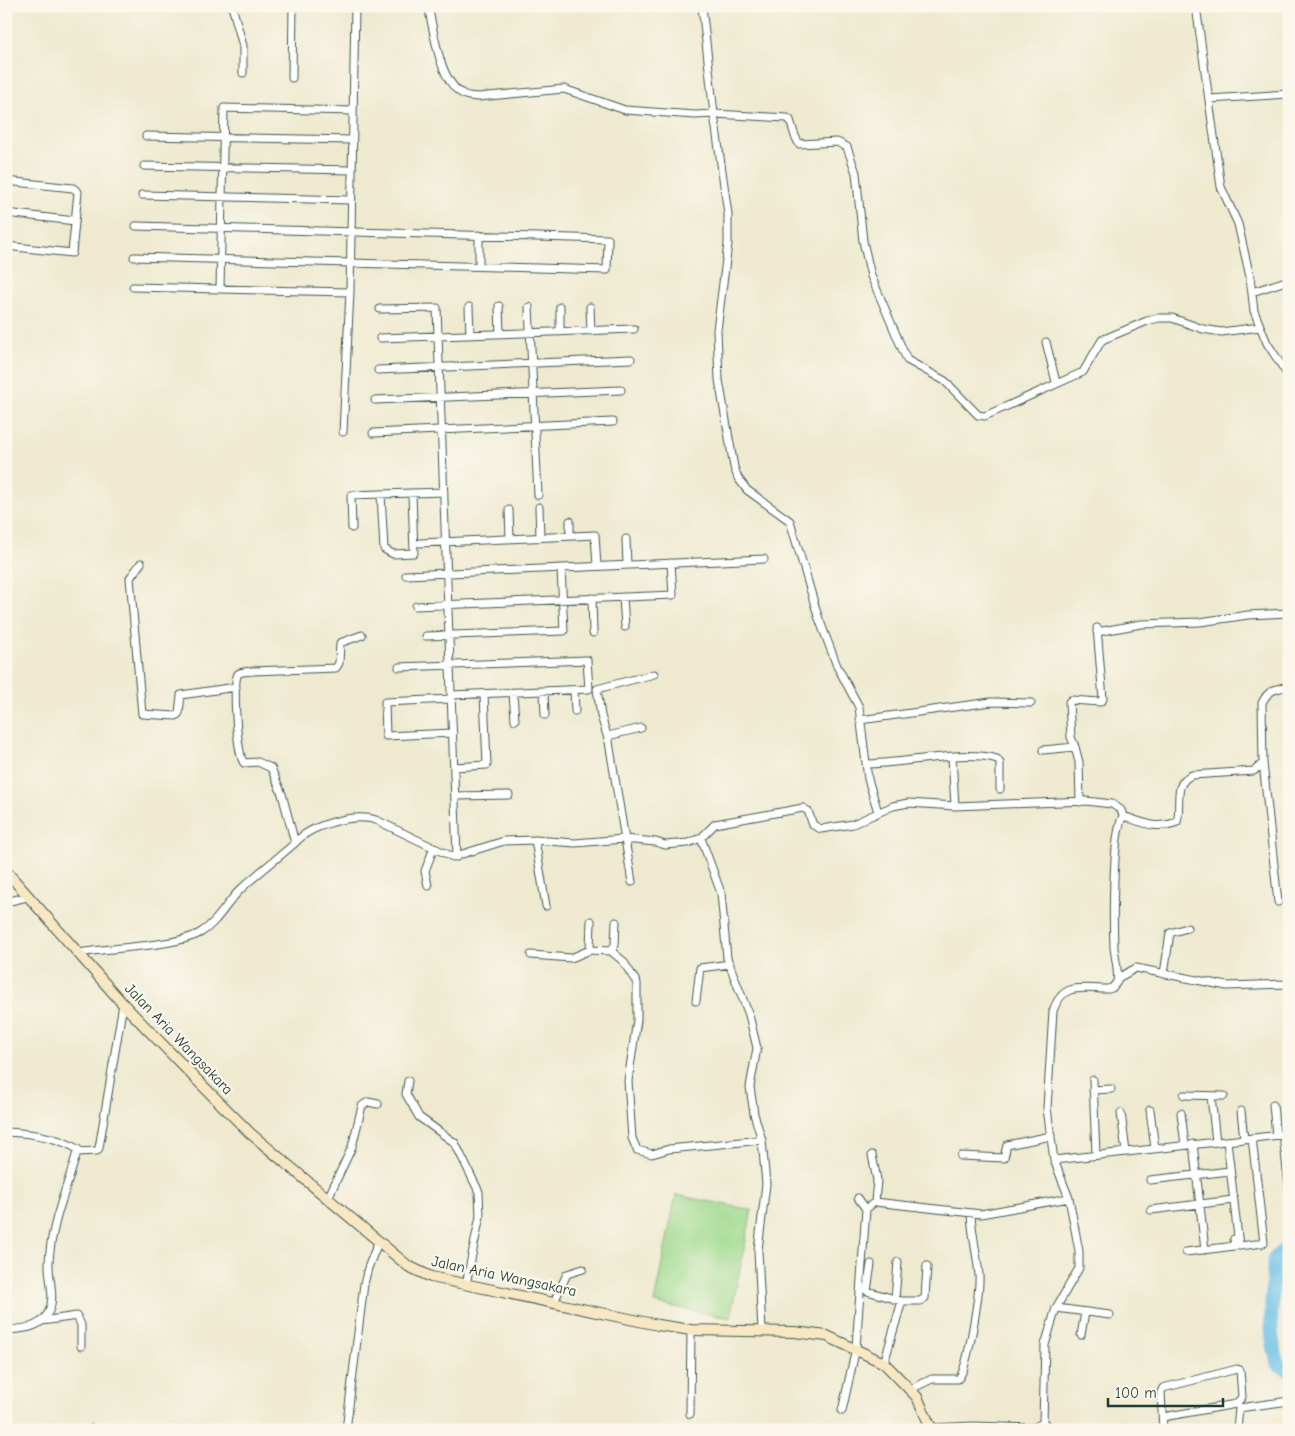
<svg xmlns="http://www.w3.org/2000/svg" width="1295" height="1436" viewBox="0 0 1295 1436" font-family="'Comic Neue',sans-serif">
<rect width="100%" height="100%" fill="#fbf7ec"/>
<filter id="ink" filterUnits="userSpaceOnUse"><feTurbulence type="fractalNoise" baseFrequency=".02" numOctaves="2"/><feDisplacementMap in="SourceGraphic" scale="10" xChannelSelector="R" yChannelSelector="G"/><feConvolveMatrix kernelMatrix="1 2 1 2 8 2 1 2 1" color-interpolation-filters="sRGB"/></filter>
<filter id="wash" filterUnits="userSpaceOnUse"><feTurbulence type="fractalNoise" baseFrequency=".0096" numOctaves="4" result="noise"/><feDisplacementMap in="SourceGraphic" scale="20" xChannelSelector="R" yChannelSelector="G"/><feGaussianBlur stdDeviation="1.12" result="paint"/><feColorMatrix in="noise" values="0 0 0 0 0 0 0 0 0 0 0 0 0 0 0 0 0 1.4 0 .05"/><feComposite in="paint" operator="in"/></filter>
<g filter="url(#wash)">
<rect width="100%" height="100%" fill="#eee9cf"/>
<!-- green -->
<path fill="#9ed98d" stroke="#5e8b60" d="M 676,1195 L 752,1210 L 730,1318 L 654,1303 Z"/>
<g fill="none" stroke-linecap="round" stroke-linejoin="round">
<!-- river -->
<path stroke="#6ac0e7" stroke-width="14" d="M 1289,1245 L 1274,1259 C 1273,1293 1266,1334 1279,1365 L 1289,1370"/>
</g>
</g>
<g filter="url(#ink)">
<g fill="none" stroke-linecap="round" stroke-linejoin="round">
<defs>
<path id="street" d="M 232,6 L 243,46 L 243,73
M 428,6 C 434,31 439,82 463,94 C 467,97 473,96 478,97 L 564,89 L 625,110 L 695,115 L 714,114 L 728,214 L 728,244 L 717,330 L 719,380 L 734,467 L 738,478 L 747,490 L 790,521 L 818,616 L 837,666 L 859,707 L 868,779 L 878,812
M 702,6 L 714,114 L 787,118 L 790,120 L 795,136 L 799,144 L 837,142 L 847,147 L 856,173 L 863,241 L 871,276 L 907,360 L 945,381 L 978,415 L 985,416 L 1083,372 L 1102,340 L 1147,321 L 1159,318 L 1172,318 L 1203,329 L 1221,332 L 1260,327
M 1196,6 L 1221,187 L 1238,224 L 1250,277 L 1254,311 L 1267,343 L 1289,377
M 292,78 L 293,6
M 1209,99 L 1289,94
M 146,136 L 352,140
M 144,166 L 352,170
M 6,181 L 73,188 L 78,192 L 72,253 L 6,246
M 142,195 L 351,200
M 6,213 L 75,221
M 134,257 L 607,270 L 608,239 L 136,226
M 479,266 L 479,235
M 133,287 L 350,292
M 220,289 L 224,108 L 353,111
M 1252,292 L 1289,280
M 499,306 L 500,334
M 469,307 L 470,335
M 529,307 L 538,495
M 560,307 L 560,332
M 590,307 L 591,331
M 380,309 L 437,308 L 457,857
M 380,338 L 634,329
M 1046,342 L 1056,382
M 378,370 L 631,359
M 375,400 L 621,390
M 343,432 L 350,292 L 355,6
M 373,433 L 613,422
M 381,494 L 384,549 L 393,554 L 414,553 L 412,493
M 539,507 L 540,538
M 509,510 L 510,539
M 570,521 L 570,536
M 352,528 L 351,495 L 444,492
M 626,539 L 627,565
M 420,543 L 595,535 L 597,566
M 141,563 L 130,578 L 142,714 L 176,716 L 179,713 L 181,695 L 236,687
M 406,575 L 764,559
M 623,597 L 625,627
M 592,598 L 593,633
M 416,606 L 673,595 L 671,563
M 1097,632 L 1141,624 L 1200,622 L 1248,615 L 1289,613
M 426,636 L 564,631 L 561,568
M 399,667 L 587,660 L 589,689 L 451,695
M 574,690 L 575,711
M 544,691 L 545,715
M 513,693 L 515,720
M 452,699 L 385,702 L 386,736 L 453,733
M 860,720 L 991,702 L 1031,703
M 608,736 L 641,728
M 1075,747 L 1079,762 L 1080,802
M 1043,750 L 1075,747 L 1071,737 L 1069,702 L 1071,700 L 1100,702 L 1103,699 L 1097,628
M 952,757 L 955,806
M 1263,763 L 1278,902
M 866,764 C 902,764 966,749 997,759 L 1000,763 L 1000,789
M 454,767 L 487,765 L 484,694
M 455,796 L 509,795
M 701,838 L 721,893 L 727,958 L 749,1015 L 757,1048 L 750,1087 L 754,1114 L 762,1140 L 766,1184 L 758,1250 L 762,1331
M 535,840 L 546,906
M 295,843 C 310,825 354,813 376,820 L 453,857 L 504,841 L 535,840 L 575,843 L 624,839 L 656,842 L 665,845 L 688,843 L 701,838 L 715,824 L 803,808 L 808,811 L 813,825 L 821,829 L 853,824 L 893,806 L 908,803 L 955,806 L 1086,801 L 1112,804 L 1121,810 L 1123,816
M 632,882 L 609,742 L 601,716 L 597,689 L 654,674
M 428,886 L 425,871 L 434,847
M 6,902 L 27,897
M 590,950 L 591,921
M 611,951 L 615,945 L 616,922
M 79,953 C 111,947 174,947 200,933 C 217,923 226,904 239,891 C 256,874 277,859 295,843 L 282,794 L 271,768 L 258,762 L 244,763 C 237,756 232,682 238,674 C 241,671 249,672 253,671 L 336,668 L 339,663 L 340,643 L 362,635
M 531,955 L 571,958 L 590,950 L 611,951 L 623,961 L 637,983 L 637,1020 L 628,1081 L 632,1138 L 637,1150 L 652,1154 L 669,1149 L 762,1140
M 1164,974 L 1170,933 L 1187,928
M 1118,978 L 1136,968 L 1227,986 L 1289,984
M 696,1001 L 700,968 L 730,964
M 1093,1080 L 1096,1155
M 408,1081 L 406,1094 L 419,1117 L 455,1143 L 479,1192 L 480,1216 L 466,1284
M 1093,1090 L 1111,1089
M 1184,1095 L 1224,1096
M 1211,1096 L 1216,1142
M 1273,1105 L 1276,1135
M 1150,1110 L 1155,1149
M 1241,1111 L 1244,1139
M 1121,1113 L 1126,1152
M 1181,1113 L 1185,1145
M 6,1132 C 30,1133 59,1137 79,1150
M 1283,1134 L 1289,1188
M 1227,1141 L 1239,1246 L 1264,1243 L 1252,1138
M 1193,1144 L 1205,1250
M 872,1155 L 877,1180 L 875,1202
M 961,1156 L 1004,1158 L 1007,1145 L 1051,1136
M 1054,1160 L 1289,1134
M 1150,1180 L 1230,1171
M 328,1198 L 352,1147 L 362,1106 L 368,1102 L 378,1104
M 858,1198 L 866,1209 L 875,1202 L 981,1214 L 1069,1198
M 1151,1210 L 1233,1200
M 1186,1252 L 1235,1246 L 1234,1239
M 871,1264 L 867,1291 L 902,1301
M 895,1300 L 898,1262
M 554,1302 L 567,1274 L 583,1269
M 1056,1308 L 1110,1315
M 42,1321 L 77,1316 L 81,1325 L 81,1346
M 6,1330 C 21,1329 38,1329 47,1315 C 57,1298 48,1280 49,1262 C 51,1223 67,1189 77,1152 L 97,1151 L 99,1148 L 123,1004
M 1081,1335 L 1085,1312
M 6,1361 L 6,1330
M 884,1363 L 902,1301 L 920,1301 L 925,1298 L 927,1266
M 911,1389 L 932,1379 L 958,1379 C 968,1371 980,1291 979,1275 C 977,1254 972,1235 971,1214
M 842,1411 L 856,1348 L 866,1209
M 690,1414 L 691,1330
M 1163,1417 L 1236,1404 L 1242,1397 L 1240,1370 L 1237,1369 L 1163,1388 L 1161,1392 L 1163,1430
M 1043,1423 L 1055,1430
M 932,1428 L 974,1426 L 1033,1428 L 1043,1423 L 1045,1345 L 1056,1308 L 1079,1268 L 1079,1251 L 1069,1198 L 1054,1160 L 1047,1108 L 1053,1011 C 1063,981 1082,989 1108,989 L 1112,988 L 1117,982 C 1119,971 1115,959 1114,947 C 1113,922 1112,835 1123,816 C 1144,823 1156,830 1177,822 C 1182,805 1172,783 1192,775 L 1254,771 L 1263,763 L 1262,703 C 1268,690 1275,689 1289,686
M 92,1429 L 92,1430
M 346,1430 L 364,1284 L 368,1268 L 379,1240
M 1237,1430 L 1239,1408 L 1289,1401"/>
<path id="secondary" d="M 6,871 L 123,1004 L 194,1077 L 250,1133 L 408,1266 L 431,1277 L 658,1325 L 691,1330 L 794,1332 L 827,1336 L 884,1363 L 917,1397 L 932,1430"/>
</defs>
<!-- street casing -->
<use href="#street" stroke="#3e574b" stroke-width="9"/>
<!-- secondary casing -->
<use href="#secondary" stroke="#3e574b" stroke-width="12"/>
<!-- street -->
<use href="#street" stroke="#fff" stroke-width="7"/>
<!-- secondary -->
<use href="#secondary" stroke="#f8e7c3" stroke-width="10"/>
</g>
</g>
<g text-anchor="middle" stroke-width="4.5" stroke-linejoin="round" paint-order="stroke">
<!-- street labels -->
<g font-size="15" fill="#1f3d34" stroke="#fbf7ec">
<text transform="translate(179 1039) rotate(46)" y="5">Jalan Aria Wangsakara</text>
<text transform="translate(504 1276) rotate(12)" y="5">Jalan Aria Wangsakara</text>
</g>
</g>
<!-- margin -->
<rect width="1295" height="1436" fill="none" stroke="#fbf7ec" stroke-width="25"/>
<!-- scale -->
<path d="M1108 1398v8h115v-8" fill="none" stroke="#1f3d34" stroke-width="2.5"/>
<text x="1115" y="1398" font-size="15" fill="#1f3d34" stroke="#fbf7ec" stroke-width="4" paint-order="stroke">100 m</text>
</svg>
